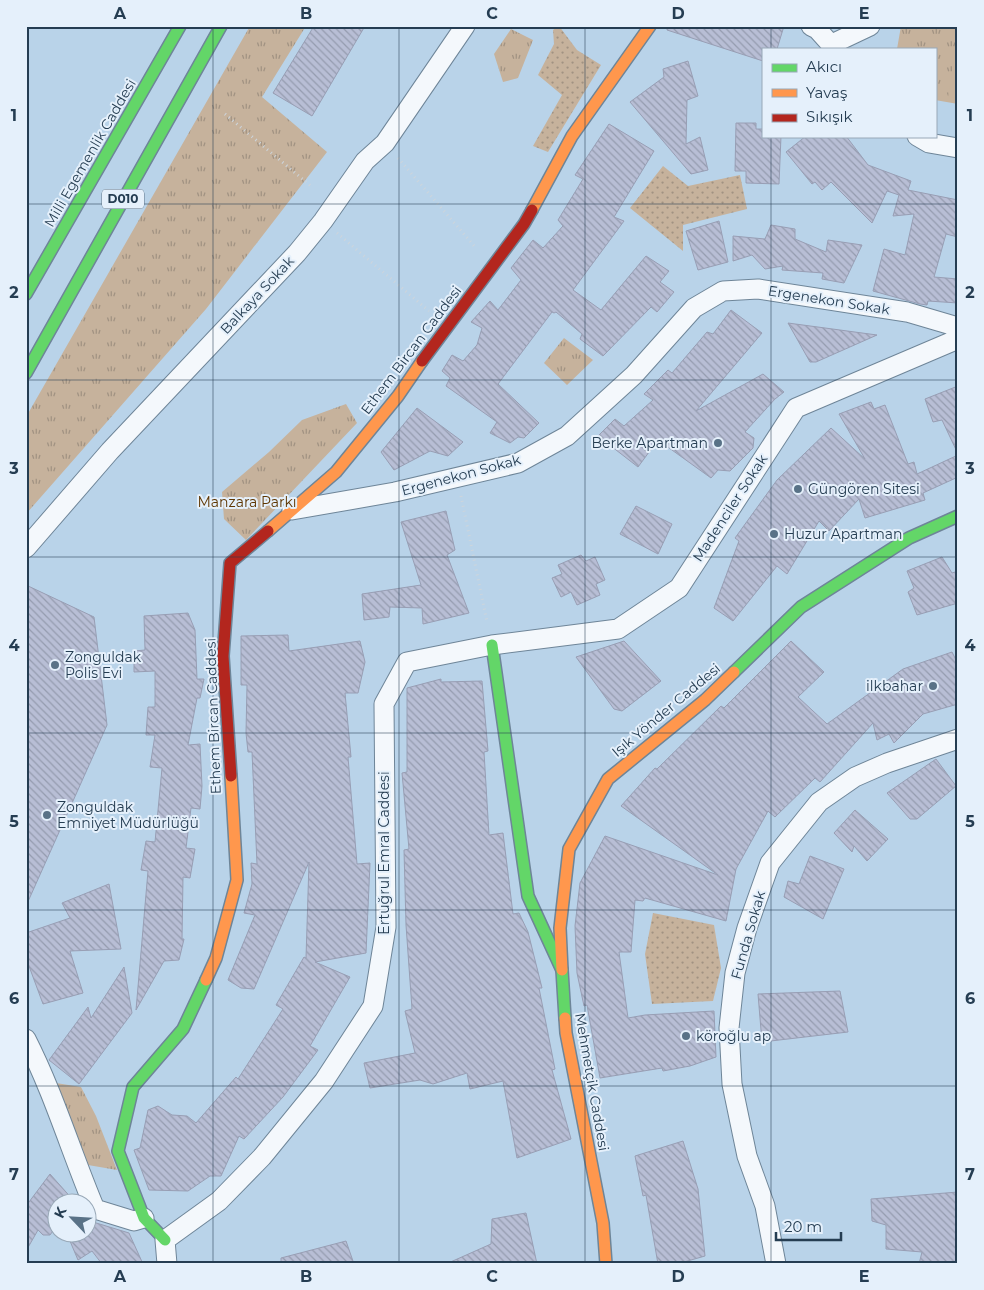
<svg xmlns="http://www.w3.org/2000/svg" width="984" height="1290" viewBox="0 0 984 1290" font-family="Montserrat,sans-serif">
<defs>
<pattern id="grass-dots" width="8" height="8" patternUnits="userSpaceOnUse" patternTransform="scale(1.25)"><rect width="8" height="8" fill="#c6b29c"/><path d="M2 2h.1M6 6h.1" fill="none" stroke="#a19282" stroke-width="1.8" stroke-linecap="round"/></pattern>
<pattern id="park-tufts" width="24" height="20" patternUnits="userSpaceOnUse" patternTransform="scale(1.25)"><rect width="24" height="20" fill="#c6b29c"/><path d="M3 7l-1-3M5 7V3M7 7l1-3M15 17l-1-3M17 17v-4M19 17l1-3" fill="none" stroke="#a19282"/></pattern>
<pattern id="building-back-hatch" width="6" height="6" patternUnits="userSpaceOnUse" patternTransform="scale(1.25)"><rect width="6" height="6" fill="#b8bed5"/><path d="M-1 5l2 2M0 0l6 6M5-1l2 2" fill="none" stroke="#959caf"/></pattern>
</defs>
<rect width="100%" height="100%" fill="#b9d3e9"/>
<!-- grass -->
<path fill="url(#grass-dots)" d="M 559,26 L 577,50 L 601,65 L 548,152 L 533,146 L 562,95 L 538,75 L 554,44 L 553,30 Z
M 663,166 L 688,186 L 740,175 L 747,209 L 683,225 L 683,251 L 630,208 Z
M 653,913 L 714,925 L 721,968 L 713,1001 L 652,1004 L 645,954 Z"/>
<!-- park -->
<path fill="url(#park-tufts)" d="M 250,26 L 306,26 L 262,97 L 327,152 L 206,309 L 26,514 L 26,417 Z
M 901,26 L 958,26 L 958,104 L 935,100 L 935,49 L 897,49 Z
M 511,29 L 533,40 L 518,78 L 503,82 L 494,54 Z
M 564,338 L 593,360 L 567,385 L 544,363 Z
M 346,404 L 357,423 L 246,540 L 224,519 L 222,492 L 269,452 L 302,420 Z
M 56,1083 L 81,1087 L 96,1116 L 117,1170 L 88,1165 L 70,1129 Z"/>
<!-- pitch -->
<path fill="#c6b29c" d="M 958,38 L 958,98 L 948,97 Z"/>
<!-- building -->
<path fill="url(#building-back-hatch)" stroke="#989eb4" d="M 314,26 L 365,26 L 312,116 L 273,93 Z
M 667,26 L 784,26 L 777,49 L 763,49 L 763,61 L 667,30 Z
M 688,61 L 698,96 L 687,100 L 686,144 L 700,137 L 708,170 L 691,174 L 630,102 L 664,77 L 663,69 Z
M 736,123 L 756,123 L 756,129 L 763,129 L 763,136 L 781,136 L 779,184 L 746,183 L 746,171 L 735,171 Z
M 609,124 L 654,151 L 614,217 L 624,221 L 573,290 L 601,310 L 646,256 L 669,271 L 660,282 L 674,292 L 657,312 L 651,307 L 603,356 L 580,339 L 582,334 L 556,312 L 554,313 L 552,312 L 498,384 L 539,423 L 524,438 L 518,437 L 510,443 L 490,433 L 497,422 L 446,386 L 450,378 L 442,371 L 452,355 L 463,361 L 477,345 L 482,328 L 471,322 L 490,301 L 498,310 L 521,280 L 511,268 L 533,240 L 543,248 L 563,226 L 558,220 L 583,179 L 575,175 Z
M 806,136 L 846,136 L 868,165 L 911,181 L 908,190 L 958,200 L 958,237 L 946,234 L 934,277 L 958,279 L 958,303 L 928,301 L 927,305 L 920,304 L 873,291 L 884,249 L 905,255 L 914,214 L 893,216 L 899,195 L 887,191 L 872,223 L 831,182 L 822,190 L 815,182 L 812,184 L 786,152 Z
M 719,221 L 728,262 L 698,270 L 686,231 Z
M 771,225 L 795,229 L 795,239 L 826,252 L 828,240 L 862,245 L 844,283 L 822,279 L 823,273 L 782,270 L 783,266 L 765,269 L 752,255 L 733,261 L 733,236 L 765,239 Z
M 731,310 L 762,333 L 696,411 L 763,374 L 784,392 L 775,399 L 745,432 L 754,438 L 753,448 L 730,471 L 718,470 L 711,478 L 658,440 L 638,467 L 598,436 L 615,419 L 624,426 L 653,400 L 644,394 L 668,370 L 672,373 L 707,332 L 713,334 Z
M 788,323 L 877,335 L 816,362 L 810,362 Z
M 958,386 L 958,454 L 942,420 L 933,422 L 925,399 Z
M 871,402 L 874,409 L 885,405 L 908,464 L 914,462 L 917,474 L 958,455 L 958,477 L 923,493 L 925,500 L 865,518 L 859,499 L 829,531 L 819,521 L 787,574 L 777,566 L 733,621 L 714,608 L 739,541 L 735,538 L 777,480 L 831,428 L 865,459 L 839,414 Z
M 417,408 L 463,442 L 448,456 L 430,451 L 394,470 L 381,452 Z
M 636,506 L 672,524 L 658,554 L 620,534 Z
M 446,511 L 455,550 L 447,555 L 469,613 L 423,624 L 422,608 L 390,607 L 389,617 L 364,620 L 362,594 L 421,585 L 401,522 Z
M 581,555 L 586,561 L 595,557 L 605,580 L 596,584 L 600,595 L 577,605 L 571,592 L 561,597 L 552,578 L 562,574 L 558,565 Z
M 942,557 L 952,573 L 958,571 L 958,603 L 917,615 L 908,592 L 914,588 L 907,571 Z
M 26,585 L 94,617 L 107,725 L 26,906 Z
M 188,613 L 195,630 L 197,679 L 204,679 L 200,698 L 197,698 L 188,745 L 200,744 L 202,786 L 200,809 L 191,808 L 186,848 L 195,849 L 190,878 L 183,877 L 182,939 L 184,939 L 179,960 L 164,961 L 136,1010 L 148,871 L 141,870 L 146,841 L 155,842 L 162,768 L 150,767 L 155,735 L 146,735 L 148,707 L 155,707 L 155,671 L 134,672 L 134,651 L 145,650 L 144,616 Z
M 288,635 L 289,651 L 360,641 L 365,662 L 358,693 L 345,693 L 351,757 L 348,757 L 357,864 L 370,863 L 366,953 L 315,962 L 350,977 L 310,1046 L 318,1050 L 283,1097 L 244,1139 L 239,1136 L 221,1176 L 210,1176 L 188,1191 L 149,1190 L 134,1150 L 140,1148 L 148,1110 L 158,1106 L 172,1115 L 187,1116 L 196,1123 L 236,1077 L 238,1079 L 283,1009 L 276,1005 L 304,957 L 306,958 L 309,862 L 254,989 L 241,988 L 228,980 L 255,915 L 244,913 L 252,884 L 251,863 L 257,864 L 252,752 L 248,752 L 246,733 L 247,685 L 241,685 L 241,636 Z
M 624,641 L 661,681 L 622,711 L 614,709 L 576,657 Z
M 791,641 L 824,672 L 798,697 L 827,724 L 903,669 L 952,652 L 958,664 L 958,704 L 923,714 L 894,743 L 889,734 L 877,740 L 873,723 L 820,782 L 815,778 L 775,817 L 768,811 L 736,869 L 726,921 L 645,898 L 643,901 L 635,900 L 631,952 L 619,952 L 628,1018 L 645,1015 L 714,1011 L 716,1057 L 690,1066 L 663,1071 L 662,1068 L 600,1078 L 587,1005 L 584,1006 L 577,973 L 575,926 L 580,883 L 605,836 L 718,875 L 621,806 L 655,768 L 657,769 L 721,706 L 724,708 Z
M 441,679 L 441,682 L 482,681 L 488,751 L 484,752 L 489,835 L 503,833 L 513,914 L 519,913 L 528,932 L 542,988 L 539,988 L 555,1069 L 552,1070 L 571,1139 L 517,1158 L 503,1081 L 470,1089 L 467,1073 L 433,1084 L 420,1080 L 370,1088 L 364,1063 L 415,1053 L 405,1011 L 412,1009 L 406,925 L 404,850 L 409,849 L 402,773 L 407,772 L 407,688 Z
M 936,759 L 956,786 L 917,819 L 910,819 L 887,793 Z
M 855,810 L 888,839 L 867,861 L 854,846 L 852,852 L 834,833 Z
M 810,856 L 844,869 L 823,919 L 784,897 L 788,881 L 799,884 Z
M 109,884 L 121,949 L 70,951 L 83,993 L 43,1004 L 26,958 L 26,933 L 70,918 L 62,903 Z
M 124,967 L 132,1013 L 79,1084 L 49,1060 L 88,1007 L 91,1018 Z
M 840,991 L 848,1032 L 762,1042 L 758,994 Z
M 683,1141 L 698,1189 L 705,1256 L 677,1264 L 658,1264 L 646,1195 L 643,1196 L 635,1156 Z
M 50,1174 L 74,1201 L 73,1202 L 58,1202 L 58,1224 L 50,1235 L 43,1235 L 38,1230 L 26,1251 L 26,1206 Z
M 958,1192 L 958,1264 L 919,1264 L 922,1252 L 886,1249 L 886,1225 L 872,1221 L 871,1199 Z
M 526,1213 L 537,1264 L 446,1264 L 491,1244 L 492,1219 Z
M 93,1222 L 129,1233 L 143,1264 L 102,1264 L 92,1251 L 78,1260 L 67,1234 L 88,1232 L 88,1225 Z
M 346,1241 L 354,1264 L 281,1264 L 281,1258 Z"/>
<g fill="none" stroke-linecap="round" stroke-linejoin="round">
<defs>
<path id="street" d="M 811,26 L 817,29 L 835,49
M 832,44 L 870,26
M 917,136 L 929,143 L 958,148
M 292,510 L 395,492 L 518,463 L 567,436 L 634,375 L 694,308 L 723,291 L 758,289 L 907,312 L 958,327
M 26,548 L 110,451 L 297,253 L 323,221 L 365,161 L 385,143 L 465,26
M 26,1039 C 54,1094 71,1152 95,1209 L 134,1221 L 144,1218
M 167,1264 L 165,1240 L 219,1201 L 262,1157 L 324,1081 L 373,1006 L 386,927 L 384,704 L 407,662 L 492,645 L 618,629 L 679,588 L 796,408 L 958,339
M 776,1264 L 765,1206 L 747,1156 L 732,1084 L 729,1028 L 735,973 L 747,928 L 770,863 L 819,802 L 855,777 L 887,763 L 958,739"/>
<path id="fast" d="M 26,294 L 180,26
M 26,373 L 221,26
M 492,645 L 528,896 L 562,970 L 565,1018
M 734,672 L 801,607 L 909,538 L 958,516
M 165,1240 L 144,1218 L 118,1151 L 133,1087 L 183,1029 L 206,980"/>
<path id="slow" d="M 532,210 L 572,136 L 650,26
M 268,531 L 336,472 L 398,396 L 422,361
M 562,970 L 560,928 L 569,849 L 608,779 L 705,700 L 734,672
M 206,980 L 216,958 L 237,880 L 231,776
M 565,1018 L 566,1033 L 603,1223 L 606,1264"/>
<path id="jam" d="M 422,361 L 524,224 L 532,210
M 231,776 L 223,656 L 230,563 L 268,531"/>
</defs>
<!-- street casing -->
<use href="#street" stroke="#6e8598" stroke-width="21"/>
<!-- fast casing -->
<use href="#fast" stroke="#6e8598" stroke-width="14"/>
<!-- slow casing -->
<use href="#slow" stroke="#6e8598" stroke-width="14"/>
<!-- jam casing -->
<use href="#jam" stroke="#6e8598" stroke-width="14"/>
<!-- path -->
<path stroke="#cdd5dc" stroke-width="3" stroke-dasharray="1 4" stroke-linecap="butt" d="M 225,114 L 312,187
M 398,158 L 476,248
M 337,233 L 429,311
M 461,496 L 487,622"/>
<!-- street -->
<use href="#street" stroke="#f4f8fc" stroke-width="19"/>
<!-- fast -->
<use href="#fast" stroke="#63d668" stroke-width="11"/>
<!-- slow -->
<use href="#slow" stroke="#ff974d" stroke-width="11"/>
<!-- jam -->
<use href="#jam" stroke="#b3261e" stroke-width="11"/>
</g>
<!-- grid -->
<path fill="none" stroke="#253d52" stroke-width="1" stroke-opacity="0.55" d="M 213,26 L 213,1264M 399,26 L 399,1264M 585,26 L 585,1264M 771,26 L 771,49M 771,136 L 771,1264M 26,204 L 958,204M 26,380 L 958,380M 26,557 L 958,557M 26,733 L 958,733M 26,910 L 958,910M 26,1086 L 958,1086"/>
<!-- markers -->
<g fill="#597287" stroke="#e5f0fb" stroke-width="2">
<circle cx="718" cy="443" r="5"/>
<circle cx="798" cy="489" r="5"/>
<circle cx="774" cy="534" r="5"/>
<circle cx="55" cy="665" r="5"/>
<circle cx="933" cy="686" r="5"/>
<circle cx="47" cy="815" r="5"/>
<circle cx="686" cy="1036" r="5"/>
</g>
<g text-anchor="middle" stroke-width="4" stroke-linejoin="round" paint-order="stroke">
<!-- shield labels -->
<rect fill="#e5f0fb" stroke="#5f7385" stroke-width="1" x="102" y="189.5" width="42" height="19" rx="4"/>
<g font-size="12" font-weight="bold" fill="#253d52">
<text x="123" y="203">D010</text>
</g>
<!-- street labels -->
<g font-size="14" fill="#253d52" stroke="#e5f0fb">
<text transform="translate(90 153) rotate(-60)" y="5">Milli Egemenlik Caddesi</text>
<text transform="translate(257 295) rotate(-47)" y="5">Balkaya Sokak</text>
<text transform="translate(829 300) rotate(9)" y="5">Ergenekon Sokak</text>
<text transform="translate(411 350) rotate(-53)" y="5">Ethem Bircan Caddesi</text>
<text transform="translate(461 475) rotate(-15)" y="5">Ergenekon Sokak</text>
<text transform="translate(730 508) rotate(-57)" y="5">Madenciler Sokak</text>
<text transform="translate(666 710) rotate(-40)" y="5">Işık Yönder Caddesi</text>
<text transform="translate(213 716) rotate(-92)" y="5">Ethem Bircan Caddesi</text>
<text transform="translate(384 853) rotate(-90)" y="5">Ertuğrul Emral Caddesi</text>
<text transform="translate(748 935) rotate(-74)" y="5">Funda Sokak</text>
<text transform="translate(592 1082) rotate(80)" y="5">Mehmetçik Caddesi</text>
</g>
<!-- poi labels -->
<g font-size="14" fill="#253d52" stroke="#e5f0fb" text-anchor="start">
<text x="708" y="448" text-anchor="end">Berke Apartman</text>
<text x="808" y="494">Güngören Sitesi</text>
<text x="784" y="539">Huzur Apartman</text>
<text x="65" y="662">Zonguldak<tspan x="65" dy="16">Polis Evi</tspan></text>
<text x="923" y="691" text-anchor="end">ilkbahar</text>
<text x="57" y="812">Zonguldak<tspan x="57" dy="16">Emniyet Müdürlüğü</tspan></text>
<text x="696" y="1041">köroğlu ap</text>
</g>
<!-- park labels -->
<g font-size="14" fill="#5e3500" stroke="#e5f0fb">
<text x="247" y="507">Manzara Parkı</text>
</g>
</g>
<!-- border -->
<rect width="984" height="1290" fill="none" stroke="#e5f0fb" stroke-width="55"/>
<!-- legend -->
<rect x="762" y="48" width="175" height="90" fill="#e5f0fb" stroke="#98a8b7"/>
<rect x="772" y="64" width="25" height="8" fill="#63d668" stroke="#98a8b7"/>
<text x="806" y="72" font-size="15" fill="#253d52">Akıcı</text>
<rect x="772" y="89" width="25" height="8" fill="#ff974d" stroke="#98a8b7"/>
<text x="806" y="98" font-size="15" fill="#253d52">Yavaş</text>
<rect x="772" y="114" width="25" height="8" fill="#b3261e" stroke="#98a8b7"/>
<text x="806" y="122" font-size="15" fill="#253d52">Sıkışık</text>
<!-- north arrow -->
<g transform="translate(72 1218) rotate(295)"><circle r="24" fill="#e5f0fb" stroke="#98a8b7"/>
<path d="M0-4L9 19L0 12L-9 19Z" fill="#597287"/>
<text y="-8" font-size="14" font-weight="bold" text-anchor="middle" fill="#253d52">K</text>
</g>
<!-- scale -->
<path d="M776 1232v8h65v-8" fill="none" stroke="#253d52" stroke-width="2.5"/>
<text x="784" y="1232" font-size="15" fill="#253d52" stroke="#e5f0fb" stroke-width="4" paint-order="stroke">20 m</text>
<rect x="28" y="28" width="928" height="1234" fill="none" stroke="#253d52" stroke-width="2"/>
<g font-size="16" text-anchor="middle" font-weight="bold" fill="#253d52">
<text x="120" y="19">A</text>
<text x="306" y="19">B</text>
<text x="492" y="19">C</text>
<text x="678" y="19">D</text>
<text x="864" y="19">E</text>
<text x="14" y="121">1</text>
<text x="970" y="121">1</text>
<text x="14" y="298">2</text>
<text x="970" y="298">2</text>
<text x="14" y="474">3</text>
<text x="970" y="474">3</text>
<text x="14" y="651">4</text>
<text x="970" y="651">4</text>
<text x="14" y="827">5</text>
<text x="970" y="827">5</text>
<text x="14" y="1004">6</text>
<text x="970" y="1004">6</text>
<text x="14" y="1180">7</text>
<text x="970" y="1180">7</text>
<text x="120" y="1282">A</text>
<text x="306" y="1282">B</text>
<text x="492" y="1282">C</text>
<text x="678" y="1282">D</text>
<text x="864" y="1282">E</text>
</g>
</svg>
